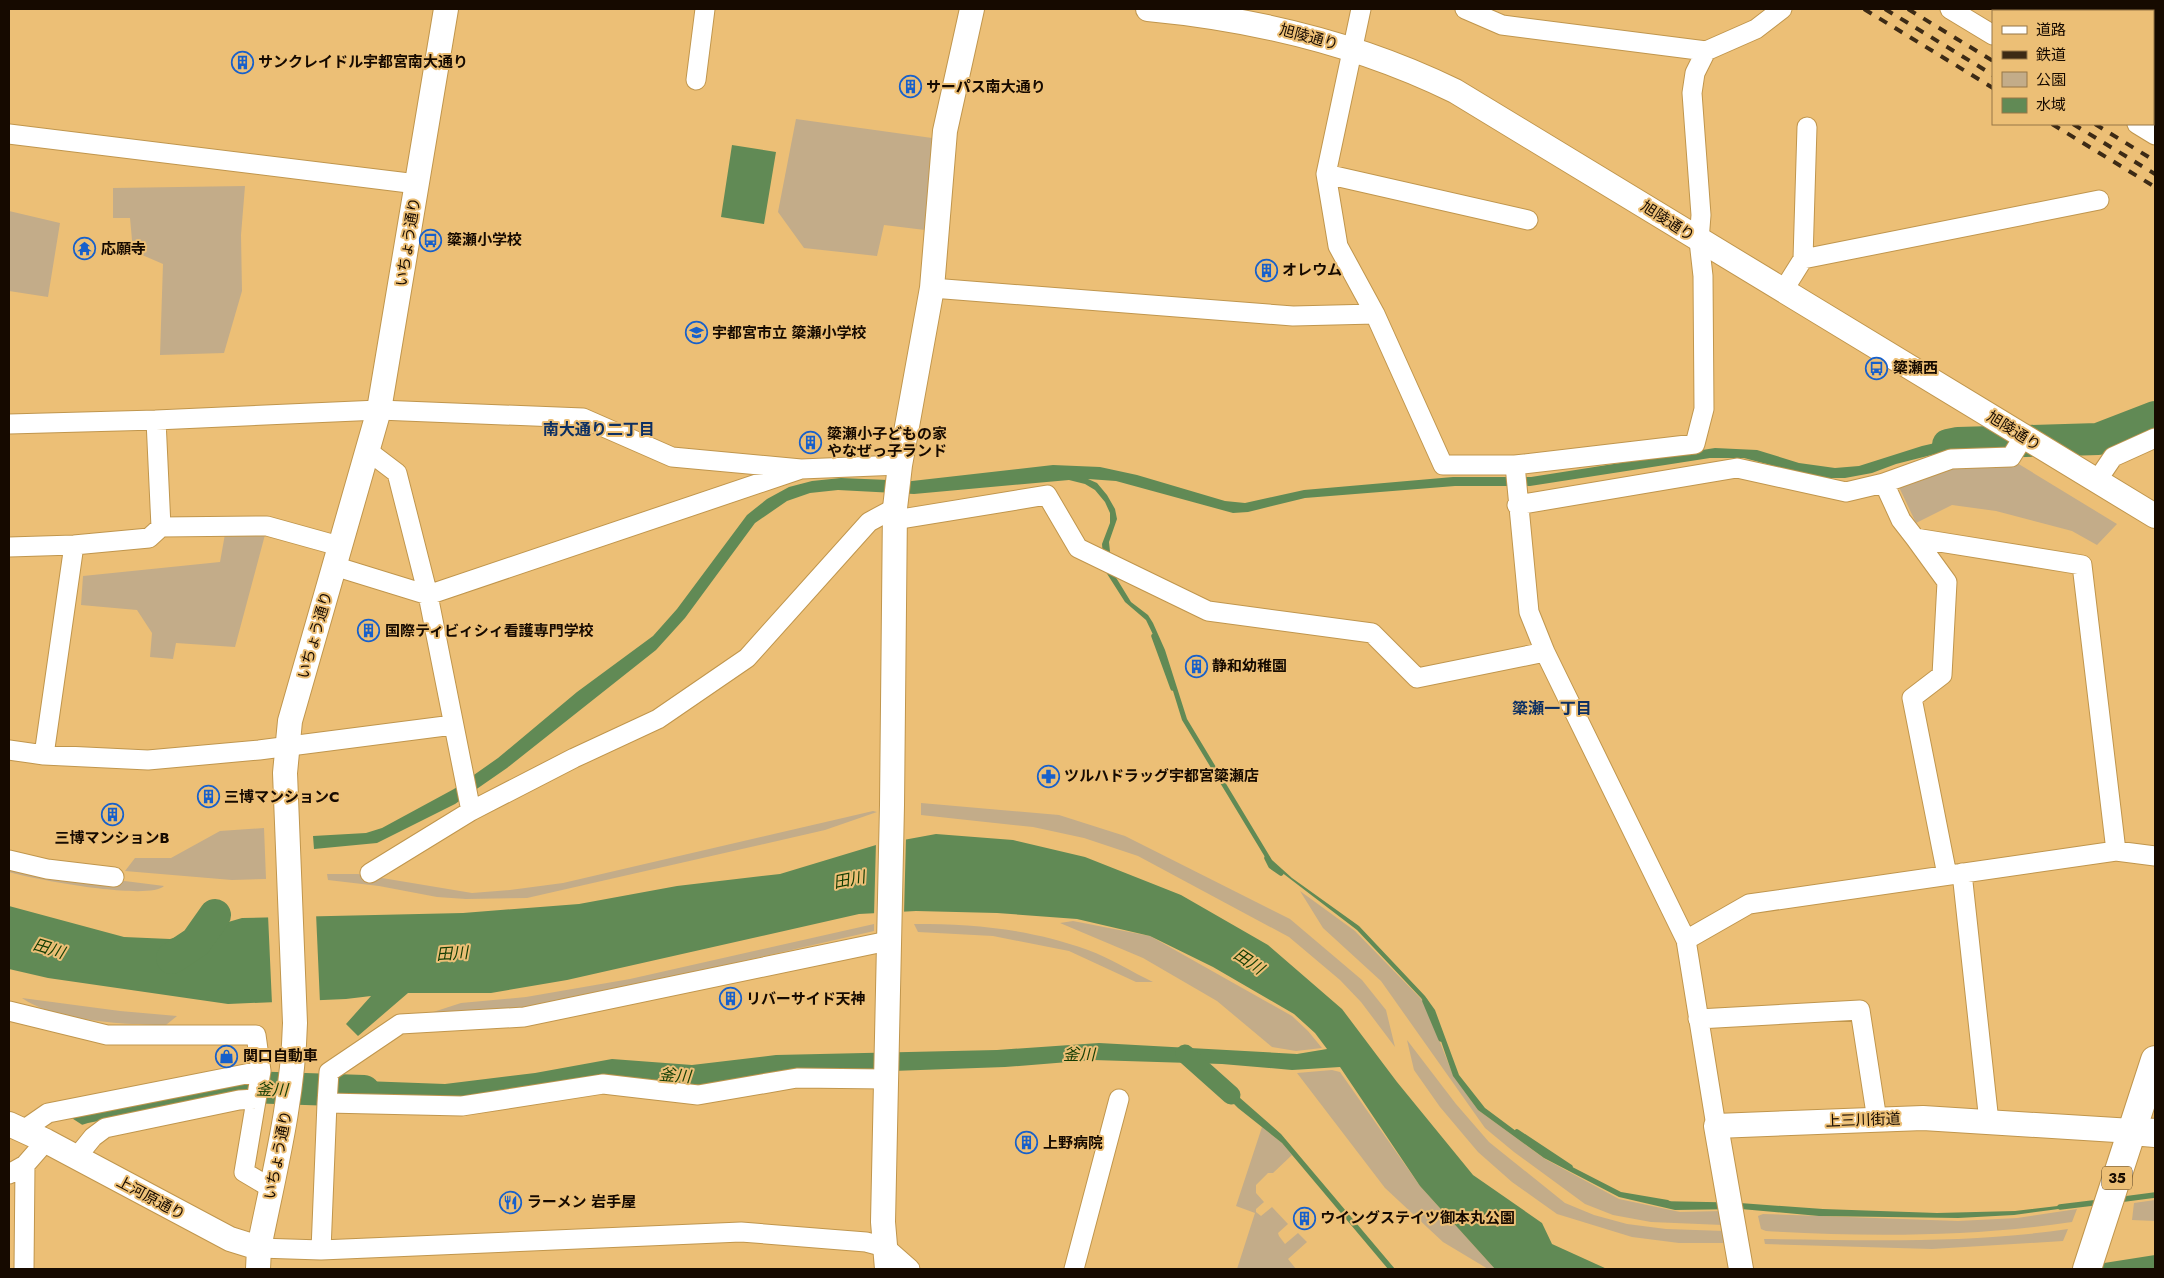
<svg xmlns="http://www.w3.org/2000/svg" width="2164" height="1278" viewBox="0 0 2164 1278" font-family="Jost,'Noto Sans JP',sans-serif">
<rect width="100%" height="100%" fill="#ecbf76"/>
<!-- green -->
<path fill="#c3ac89" d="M 796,119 L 932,138 L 925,230 L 884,225 L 877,256 L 804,248 L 778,212 Z
M 245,186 L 241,235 L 242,291 L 224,353 L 160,355 L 163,264 L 133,251 L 130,218 L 113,218 L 113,188 Z
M 9,211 L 60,223 L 48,297 L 9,291 Z
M 2017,463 L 2117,524 L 2097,545 L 2072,531 L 1996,511 L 1952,505 L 1916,523 L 1898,485 L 1953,466 Z
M 266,531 L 235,647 L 176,643 L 173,659 L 150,657 L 152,633 L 137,610 L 81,605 L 83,576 L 220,562 L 225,534 Z
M 921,803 L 1059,815 L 1125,836 L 1290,919 L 1362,980 L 1386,1010 L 1395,1047 L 1361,1002 L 1340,980 L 1289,937 L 1138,856 L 1084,838 L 1033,827 L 921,815 Z
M 873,811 L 877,812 L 825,830 L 527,898 L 466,899 L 437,897 L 379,886 L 328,880 L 327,874 L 358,874 L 472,893 L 510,890 L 563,883 Z
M 264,828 L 266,879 L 232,880 L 125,871 L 135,858 L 171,858 L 220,831 Z
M 9,862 L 46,871 L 164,886 C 149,901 32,879 9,872 Z
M 1300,891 L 1355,931 L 1424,1002 L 1453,1075 L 1478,1110 L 1545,1159 L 1619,1199 L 1680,1212 L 1721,1211 L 1723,1225 L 1651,1222 L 1613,1215 L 1585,1204 L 1514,1152 L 1485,1128 L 1381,981 L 1323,928 Z
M 1073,921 L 1150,936 L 1292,1016 L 1308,1031 L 1322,1048 L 1296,1051 L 1272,1047 L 1217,1001 L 1143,958 L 1060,923 Z
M 874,924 L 874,931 L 695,972 L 529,1007 L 427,1014 L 461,1003 L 526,997 L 630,979 Z
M 914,924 C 976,924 1029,929 1088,950 C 1110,958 1132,972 1153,982 L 1136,982 L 1069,951 L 993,936 L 918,932 Z
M 22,998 L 120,1011 L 177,1016 L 166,1025 C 127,1025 54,1021 22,998 Z
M 1407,1040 L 1456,1104 L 1489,1142 L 1565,1203 L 1594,1215 L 1627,1224 L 1666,1229 L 1725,1231 L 1728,1243 L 1679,1243 L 1632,1237 L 1557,1214 L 1512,1182 L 1478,1152 L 1440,1107 L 1414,1070 Z
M 1332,1070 L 1340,1072 L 1420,1186 L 1495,1269 L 1488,1269 L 1443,1242 L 1385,1188 L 1297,1073 Z
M 1262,1127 L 1282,1143 L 1292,1155 L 1273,1173 L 1268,1173 L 1256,1185 L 1256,1193 L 1264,1202 L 1256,1209 L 1256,1212 L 1261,1216 L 1272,1207 L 1288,1224 L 1278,1233 L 1279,1236 L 1285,1244 L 1298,1233 L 1307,1242 L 1288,1259 L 1296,1269 L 1237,1269 L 1255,1213 L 1236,1206 Z
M 2155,1200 L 2155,1221 L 2132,1220 L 2134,1203 Z
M 2077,1209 L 2072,1222 C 1971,1237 1867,1237 1766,1231 L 1761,1229 L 1758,1216 L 1763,1214 L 1958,1221 L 2017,1218 Z
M 2068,1229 L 2063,1241 L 1932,1249 L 1765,1244 L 1764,1239 C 1865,1240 1968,1244 2068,1229 Z"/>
<!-- water -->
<path fill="#618a55" d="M 732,145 L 776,152 L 764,224 L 721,217 Z
M 2155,412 L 2155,428 L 2097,445 L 2074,431 L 2109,431 Z
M 1981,436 L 1998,446 L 1959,448 L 1896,464 L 1872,473 L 1845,478 L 1819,478 L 1744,458 L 1710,458 L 1530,486 L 1455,486 L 1305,498 L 1248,512 L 1233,513 L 1116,481 L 1088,479 L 1097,483 L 1107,495 L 1115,509 L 1117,519 L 1109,542 L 1112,571 L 1131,602 L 1148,615 L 1153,623 L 1165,650 L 1187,719 L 1272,860 L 1292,878 L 1359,926 L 1425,996 L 1435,1010 L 1459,1075 L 1485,1108 L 1547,1154 L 1621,1192 L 1668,1200 L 1680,1207 L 1740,1203 L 1823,1209 L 1937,1213 L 2015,1211 L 2066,1205 L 2066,1208 L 2014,1215 L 1958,1218 L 1819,1216 L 1741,1209 L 1675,1210 L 1619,1197 L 1544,1158 L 1478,1110 L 1453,1076 L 1431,1012 L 1421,998 L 1357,930 L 1268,862 L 1182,720 L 1160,649 L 1146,620 L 1125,602 L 1104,569 L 1102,544 L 1110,523 L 1110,513 L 1105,502 L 1095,490 L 1085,484 L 1069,480 L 914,494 L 838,490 L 810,493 L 787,501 L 755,523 L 685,618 L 656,650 L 507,768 L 455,804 L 377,843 L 314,849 L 313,836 L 366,833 L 382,828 L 454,789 L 498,758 L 577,692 L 653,636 L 677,609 L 747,515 L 767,499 L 789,487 L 812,481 L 841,478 L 912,481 L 1053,465 L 1100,467 L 1137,475 L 1225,501 L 1245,503 L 1304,490 L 1453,477 L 1531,477 L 1715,448 L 1757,450 L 1799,463 L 1835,468 L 1859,466 L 1922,446 L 1957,438 Z
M 936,834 L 1013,840 L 1085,857 L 1181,895 L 1268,945 L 1342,1009 L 1397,1082 L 1473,1175 L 1542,1223 L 1552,1244 L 1607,1269 L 1495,1269 L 1420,1186 L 1340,1067 L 1292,1070 L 1222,1064 L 1093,1060 L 1005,1067 L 864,1072 L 700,1085 L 619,1078 L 464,1100 L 335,1097 L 337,1080 L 445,1084 L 535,1073 L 612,1059 L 692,1065 L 776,1055 L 997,1050 L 1099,1043 L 1297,1054 L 1327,1049 L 1315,1033 L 1294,1014 L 1213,967 L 1150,936 L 1077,919 L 997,913 L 916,911 L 859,914 L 567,980 L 491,993 L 408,993 L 358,1036 L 346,1024 L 371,996 L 346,999 L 228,1004 L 48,978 L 9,969 L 9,906 L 124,937 L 170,939 L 242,918 L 463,913 L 579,904 L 677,886 L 780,874 L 876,845 Z
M 1215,1076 L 1281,1134 L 1395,1269 L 1388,1269 L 1282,1143 L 1238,1108 L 1211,1081 Z
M 248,1080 L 248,1093 L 230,1095 L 88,1123 L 43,1137 L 72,1116 Z
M 2155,1255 L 2155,1269 L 2066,1269 Z"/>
<!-- pier -->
<path fill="#ecbf76" d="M 906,837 L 904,914 L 874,916 L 876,842 Z
M 316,913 L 320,1003 L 272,1004 L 268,915 Z
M 67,1115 L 84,1126 L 44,1139 L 9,1160 L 9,1139 L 28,1128 Z"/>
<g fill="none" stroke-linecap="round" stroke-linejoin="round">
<!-- stream -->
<path stroke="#618a55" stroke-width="5.5" d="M 1154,636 L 1173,688
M 1267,858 L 1271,866 L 1281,873
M 1425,1001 L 1441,1039
M 1517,1132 L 1570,1167
M 2117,1200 L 2155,1195
M 1669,1204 L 1719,1205
M 2060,1207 L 2101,1202"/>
<!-- canal -->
<path stroke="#618a55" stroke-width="19" d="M 1185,1054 L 1231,1095"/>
<!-- river -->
<path stroke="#618a55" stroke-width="32" d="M 1948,445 L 1958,443 L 2098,439 L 2155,417
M 172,958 L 196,942 L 215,915
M 203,1094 L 248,1087 L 364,1091"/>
<defs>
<path id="minor" d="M 1361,9 L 1326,174 L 1338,246 L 1375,314 L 1443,465 L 1515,465 L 1529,612 L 1545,652 L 1686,940 L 1716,1126
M 1465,9 L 1502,25 L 1706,51 L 1756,29 L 1782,9
M 1950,9 L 1993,35
M 2120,11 L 2122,9
M 696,80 L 705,9
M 2137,124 L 2155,135
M 9,134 L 417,184
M 1326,174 L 1528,220
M 1803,259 L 1807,127
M 932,288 L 1293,316 L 1375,314
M 1783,291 L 1803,259 L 2099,200
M 156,420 L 161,527
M 9,424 L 156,420 L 379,410 L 583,418 L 672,457 L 801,469
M 368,451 L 397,473 L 428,595 L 471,811
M 1515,465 L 1695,444 L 1704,409 L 1703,276 L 1699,241 L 1701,215 L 1692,93 L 1695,73 L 1706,51
M 2096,482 L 2113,457 L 2155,438
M 1884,483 L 1951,459 L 2011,457 L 2024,436
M 1517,505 L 1737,468 L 1846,492 L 1884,483 L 1901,520 L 1915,538 L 2082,565 L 2116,851
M 895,520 L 1047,495 L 1078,548 L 1208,611 L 1372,633 L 1417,678 L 1545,652
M 1915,538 L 1947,582 L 1942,675 L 1912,698 L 1947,875
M 9,547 L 74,545 L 149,538 L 161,527 L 267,526 L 339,546
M 334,566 L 428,595 L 801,469 L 900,465
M 9,750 L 44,755 L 148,760 L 259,750 L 453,725
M 44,755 L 74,545
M 9,860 L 47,869 L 114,877
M 370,873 L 471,811 L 574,758 L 658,719 L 747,658 L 869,522 L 895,508
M 1962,873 L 1989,1122
M 1686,940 L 1749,904 L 2116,851 L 2155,856
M 9,1011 L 107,1035 L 256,1035 L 261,1071 L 244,1172 L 271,1188
M 1698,1019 L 1860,1010 L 1877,1120
M 327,1103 L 329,1072 L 400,1024 L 524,1017 L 888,941
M 22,1131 L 48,1113 L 261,1071
M 76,1158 L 93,1137 L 105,1128 L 239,1100 L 256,1099
M 9,1174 L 25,1165 L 46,1141
M 259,1248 L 321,1250 L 741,1232 L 866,1242 L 885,1247 L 910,1269
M 321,1250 L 327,1103 L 462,1106 L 603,1084 L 698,1095 L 797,1078 L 885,1079
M 24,1269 L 25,1165
M 1074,1269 L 1119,1099"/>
<path id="tertiary" d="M 1148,9 C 1254,19 1359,44 1455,91 L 2155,516
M 9,1124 L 46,1141 L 230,1239 L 259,1248
M 258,1269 L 259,1248 C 274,1174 293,1099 295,1023 L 285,773 L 290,721 L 379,410 L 446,9
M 887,1269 L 883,1222 L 892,805 L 895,508 L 900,465 L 932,288 L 945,131 L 972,9
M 1741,1269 L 1716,1126 L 1923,1118 L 2132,1131"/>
<path id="primary" d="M 2132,1131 L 2155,1133
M 2087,1269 L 2155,1060"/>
</defs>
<!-- minor casing -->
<use href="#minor" stroke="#c0964d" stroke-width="21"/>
<!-- tertiary casing -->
<use href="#tertiary" stroke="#c0964d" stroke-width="26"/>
<!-- primary casing -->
<use href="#primary" stroke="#c0964d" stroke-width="30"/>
<!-- minor -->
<use href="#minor" stroke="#fff" stroke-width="19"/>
<!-- tertiary -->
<use href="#tertiary" stroke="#fff" stroke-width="24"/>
<!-- primary -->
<use href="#primary" stroke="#fff" stroke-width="28"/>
<!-- rail -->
<path stroke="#3c2a15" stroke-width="4" stroke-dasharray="9 9" stroke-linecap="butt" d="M 1864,9 L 1993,88
M 1885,9 L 1993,75
M 1908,9 L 1993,61
M 2052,124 L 2155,187
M 2073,124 L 2155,174
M 2095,124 L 2155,161"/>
</g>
<!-- icons -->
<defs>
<symbol id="building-ring" viewBox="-11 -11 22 22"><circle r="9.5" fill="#ecbf76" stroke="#1760cb" stroke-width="1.5"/><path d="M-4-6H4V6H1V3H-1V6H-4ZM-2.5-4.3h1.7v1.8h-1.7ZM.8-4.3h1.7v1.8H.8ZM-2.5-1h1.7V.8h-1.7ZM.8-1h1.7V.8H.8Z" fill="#1760cb"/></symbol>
<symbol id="bus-ring" viewBox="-11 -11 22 22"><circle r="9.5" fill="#ecbf76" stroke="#1760cb" stroke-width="1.5"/><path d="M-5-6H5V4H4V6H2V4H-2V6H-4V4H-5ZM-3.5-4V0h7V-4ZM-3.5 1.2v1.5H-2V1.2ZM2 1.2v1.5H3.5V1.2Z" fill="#1760cb"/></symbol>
<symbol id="temple-ring" viewBox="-11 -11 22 22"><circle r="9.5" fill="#ecbf76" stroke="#1760cb" stroke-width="1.5"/><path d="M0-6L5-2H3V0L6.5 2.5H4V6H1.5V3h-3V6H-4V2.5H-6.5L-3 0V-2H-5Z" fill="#1760cb"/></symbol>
<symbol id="school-ring" viewBox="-11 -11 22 22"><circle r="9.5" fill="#ecbf76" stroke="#1760cb" stroke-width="1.5"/><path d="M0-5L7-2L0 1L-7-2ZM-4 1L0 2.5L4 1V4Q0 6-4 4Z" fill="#1760cb"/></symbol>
<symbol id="pharmacy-ring" viewBox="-11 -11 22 22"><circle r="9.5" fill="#ecbf76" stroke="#1760cb" stroke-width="1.5"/><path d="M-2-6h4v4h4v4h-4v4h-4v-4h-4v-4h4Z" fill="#1760cb"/></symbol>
<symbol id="shop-ring" viewBox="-11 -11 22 22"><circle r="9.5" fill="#ecbf76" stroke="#1760cb" stroke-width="1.5"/><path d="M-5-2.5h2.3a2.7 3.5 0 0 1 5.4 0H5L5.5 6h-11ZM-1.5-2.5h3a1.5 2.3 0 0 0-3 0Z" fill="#1760cb"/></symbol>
<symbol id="restaurant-ring" viewBox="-11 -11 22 22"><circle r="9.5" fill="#ecbf76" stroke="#1760cb" stroke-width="1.5"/><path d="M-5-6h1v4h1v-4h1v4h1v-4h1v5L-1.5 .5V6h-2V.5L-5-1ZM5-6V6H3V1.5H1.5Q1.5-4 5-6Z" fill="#1760cb"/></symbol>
</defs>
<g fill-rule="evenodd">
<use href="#building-ring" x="230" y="50" width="25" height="25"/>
<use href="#building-ring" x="898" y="74" width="25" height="25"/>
<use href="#bus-ring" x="418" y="228" width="25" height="25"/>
<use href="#temple-ring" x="72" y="236" width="25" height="25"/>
<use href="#building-ring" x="1254" y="258" width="25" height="25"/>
<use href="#school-ring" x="684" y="320" width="25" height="25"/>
<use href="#bus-ring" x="1864" y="356" width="25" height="25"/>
<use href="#building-ring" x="798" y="430" width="25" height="25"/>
<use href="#building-ring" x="356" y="618" width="25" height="25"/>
<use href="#building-ring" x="1184" y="654" width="25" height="25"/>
<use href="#pharmacy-ring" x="1036" y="764" width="25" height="25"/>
<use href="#building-ring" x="196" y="784" width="25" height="25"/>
<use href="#building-ring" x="100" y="802" width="25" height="25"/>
<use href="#building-ring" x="718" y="986" width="25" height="25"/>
<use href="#shop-ring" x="214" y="1044" width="25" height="25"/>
<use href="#building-ring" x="1014" y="1130" width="25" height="25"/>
<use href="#restaurant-ring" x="498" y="1190" width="25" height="25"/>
<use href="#building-ring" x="1292" y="1206" width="25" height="25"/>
</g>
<g text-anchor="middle" stroke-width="4" stroke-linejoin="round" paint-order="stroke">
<!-- shield labels -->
<rect fill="#ecbf76" stroke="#564023" stroke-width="1" x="2102" y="1166.5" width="30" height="23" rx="4"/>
<g font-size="14" font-weight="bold" fill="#160a00">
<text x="2117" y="1183">35</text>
</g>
<!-- street labels -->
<g font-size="15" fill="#160a00" stroke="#ecbf76">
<text transform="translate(1309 37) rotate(15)" y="5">旭陵通り</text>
<text transform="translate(1668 221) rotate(33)" y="5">旭陵通り</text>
<text transform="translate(408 242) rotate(-81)" y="5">いちょう通り</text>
<text transform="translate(2014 431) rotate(32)" y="5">旭陵通り</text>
<text transform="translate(315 635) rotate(-74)" y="5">いちょう通り</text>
<text transform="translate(1863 1120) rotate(-2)" y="5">上三川街道</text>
<text transform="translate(278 1155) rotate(-79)" y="5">いちょう通り</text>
<text transform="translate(151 1198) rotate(28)" y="5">上河原通り</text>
</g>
<!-- poi labels -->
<g font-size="15" font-weight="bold" fill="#160a00" stroke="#ecbf76" text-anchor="start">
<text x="258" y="67">サンクレイドル宇都宮南大通り</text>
<text x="926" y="92">サーパス南大通り</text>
<text x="447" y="245">簗瀬小学校</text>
<text x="101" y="254">応願寺</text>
<text x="1282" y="275">オレウム</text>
<text x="712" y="338">宇都宮市立 簗瀬小学校</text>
<text x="1893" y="373">簗瀬西</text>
<text x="827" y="439">簗瀬小子どもの家<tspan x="827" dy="17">やなぜっ子ランド</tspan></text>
<text x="385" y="636">国際ティビィシィ看護専門学校</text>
<text x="1212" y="671">静和幼稚園</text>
<text x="1064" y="781">ツルハドラッグ宇都宮簗瀬店</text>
<text x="224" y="802">三博マンションC</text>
<text x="112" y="843" text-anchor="middle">三博マンションB</text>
<text x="746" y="1004">リバーサイド天神</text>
<text x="243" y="1061">関口自動車</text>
<text x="1043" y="1148">上野病院</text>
<text x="527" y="1207">ラーメン 岩手屋</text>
<text x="1320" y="1223">ウイングステイツ御本丸公園</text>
</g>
<!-- neighbourhood labels -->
<g font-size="16" font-weight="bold" fill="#0c2f62" stroke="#ecbf76">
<text x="599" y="435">南大通り二丁目</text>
<text x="1552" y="714">簗瀬一丁目</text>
</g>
<!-- water labels -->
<g font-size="16" font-style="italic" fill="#123c03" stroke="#ecbf76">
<text transform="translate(849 879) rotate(-11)" y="6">田川</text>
<text transform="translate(49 948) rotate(17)" y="6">田川</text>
<text transform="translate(452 953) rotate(-4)" y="6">田川</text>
<text transform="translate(1249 961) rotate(34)" y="6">田川</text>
<text x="1079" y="1060">釜川</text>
<text transform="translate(675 1075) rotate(4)" y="6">釜川</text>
<text transform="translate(272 1089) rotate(2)" y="6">釜川</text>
</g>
</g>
<!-- border -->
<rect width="2164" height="1278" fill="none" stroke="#160a00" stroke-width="20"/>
<!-- legend -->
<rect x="1992" y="10" width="162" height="115" fill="#ecbf76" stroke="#967747"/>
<rect x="2002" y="26" width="25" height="8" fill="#ffffff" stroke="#967747"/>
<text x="2036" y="35" font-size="15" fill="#160a00">道路</text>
<rect x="2002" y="51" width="25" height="8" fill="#3c2a15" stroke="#967747"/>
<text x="2036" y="60" font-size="15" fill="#160a00">鉄道</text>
<rect x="2002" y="72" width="25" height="15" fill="#c3ac89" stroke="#967747"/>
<text x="2036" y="85" font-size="15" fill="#160a00">公園</text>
<rect x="2002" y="98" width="25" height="15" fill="#618a55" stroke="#967747"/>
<text x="2036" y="110" font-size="15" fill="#160a00">水域</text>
</svg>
